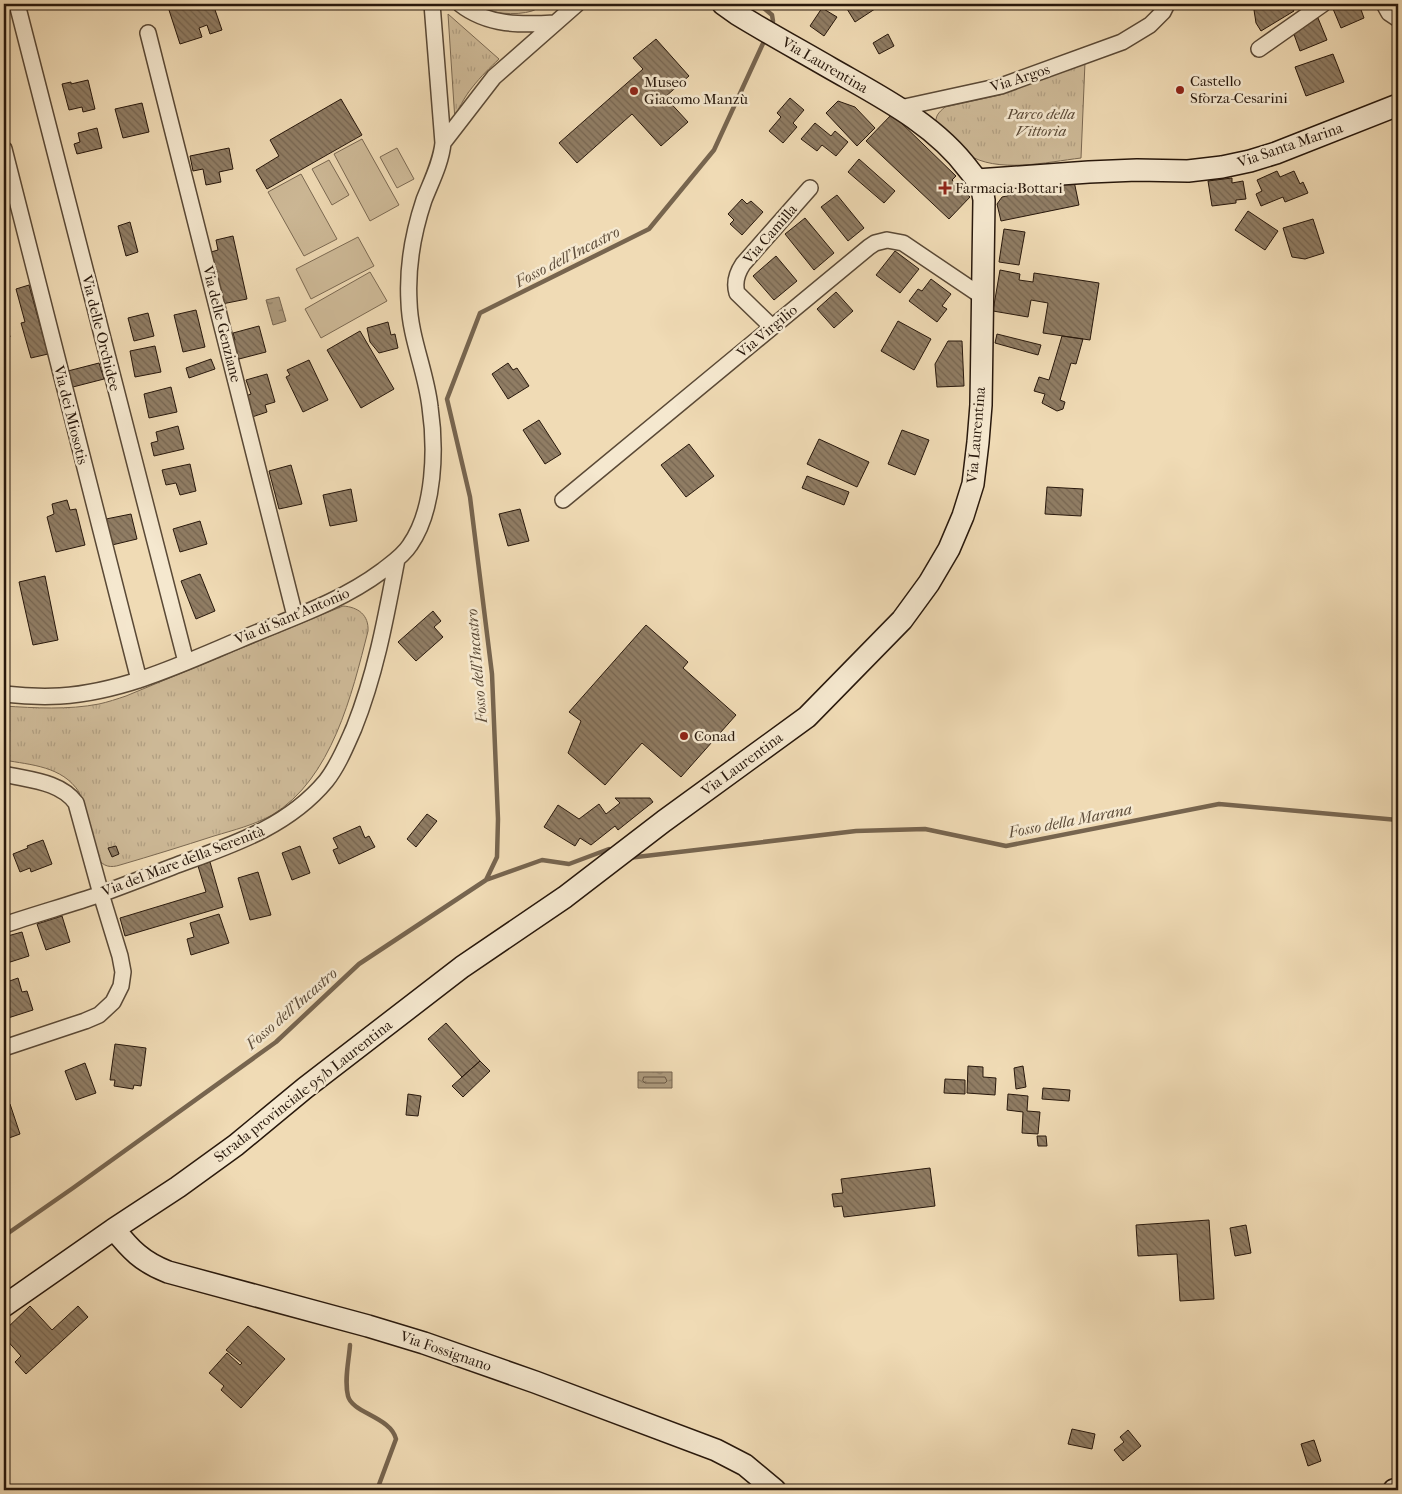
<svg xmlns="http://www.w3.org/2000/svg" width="1402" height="1494" viewBox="0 0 1402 1494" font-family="'IM FELL French Canon',serif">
<defs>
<pattern id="grass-tufts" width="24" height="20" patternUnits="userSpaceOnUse" patternTransform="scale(1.25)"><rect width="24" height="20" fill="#ceba98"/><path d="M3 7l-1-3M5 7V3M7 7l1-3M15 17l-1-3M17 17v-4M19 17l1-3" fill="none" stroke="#b19f82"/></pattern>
<pattern id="water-ripples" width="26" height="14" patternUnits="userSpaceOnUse" patternTransform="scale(1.25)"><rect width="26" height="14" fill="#ac997c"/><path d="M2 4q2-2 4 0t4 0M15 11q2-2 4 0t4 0" fill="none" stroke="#8c7c64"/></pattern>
<pattern id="building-back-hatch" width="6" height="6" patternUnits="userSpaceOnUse" patternTransform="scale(1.25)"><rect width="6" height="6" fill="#907d64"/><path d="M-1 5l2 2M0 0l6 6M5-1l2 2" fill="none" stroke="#766551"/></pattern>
</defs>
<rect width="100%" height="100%" fill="#f0dbb5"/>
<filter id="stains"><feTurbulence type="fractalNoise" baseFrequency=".004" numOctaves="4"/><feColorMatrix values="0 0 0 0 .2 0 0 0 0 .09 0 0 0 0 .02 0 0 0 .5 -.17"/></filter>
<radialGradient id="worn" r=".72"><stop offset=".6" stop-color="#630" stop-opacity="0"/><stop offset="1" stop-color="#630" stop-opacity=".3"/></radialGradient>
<!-- grass -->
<path fill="url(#grass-tufts)" stroke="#7b6952" d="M 475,4 L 546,4 C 542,6 537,9 532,11 C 516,16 488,14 475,4 Z
M 448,14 L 499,59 C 482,75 460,97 455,121 Z
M 1085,62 L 1081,158 C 1047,162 997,174 967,154 C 956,147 946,134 936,125 C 935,116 938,113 945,107 L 1000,95 Z
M 343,606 C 358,607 369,615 368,631 C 352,694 332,779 272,815 C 254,825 234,830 214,836 C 183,846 151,856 120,865 C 111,868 103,867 98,858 L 79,792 C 62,766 31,765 4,760 L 4,706 C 35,708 68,710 99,704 C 108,702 117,699 126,696 Z"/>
<!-- garden -->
<path fill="#ceba98" stroke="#7b6952" d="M 362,139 L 399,205 L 370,221 L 334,154 Z
M 397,148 L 414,179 L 397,188 L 380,157 Z
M 329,160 L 349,195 L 332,205 L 312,169 Z
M 301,174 L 337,239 L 304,256 L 268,192 Z
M 358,237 L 374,266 L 311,299 L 296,269 Z
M 370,272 L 387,301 L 321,338 L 305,309 Z"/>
<!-- water -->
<path fill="url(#water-ripples)" stroke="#77654f" d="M 279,297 L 286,321 L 273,325 L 266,300 Z
M 638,1072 L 672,1072 L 672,1088 L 638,1088 Z"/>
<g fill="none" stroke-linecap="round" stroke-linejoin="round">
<!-- shore -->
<path stroke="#6a5844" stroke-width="1" d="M 644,1077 L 665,1077 L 667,1081 L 665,1083 L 645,1083 L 643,1081 Z"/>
<!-- stream -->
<path stroke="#77654f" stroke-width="4.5" d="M 759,4 L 772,15 L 773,21 L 770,28
M 628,858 L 856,831 L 925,829 L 1006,846 L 1219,804 L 1398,820
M 486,880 L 542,860 L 569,864 L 609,849
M 4,1236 L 73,1188 L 276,1042 L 359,964 L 486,880 L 497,857 L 498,819 L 492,674 L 470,497 L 447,399 L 480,313 L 649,229 L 714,150 L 766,37
M 350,1345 C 349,1360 344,1380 348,1396 C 352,1413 391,1417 396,1439 L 377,1490"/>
</g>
<!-- building -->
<path fill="url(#building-back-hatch)" stroke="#28180c" d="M 178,4 L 189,4 L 189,6 L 196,4 L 213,4 L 222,30 L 210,34 L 207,25 L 199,28 L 202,37 L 180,44 L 168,7 Z
M 844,4 L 880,4 L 881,5 L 855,22 Z
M 1142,4 L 1158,4 L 1156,11 L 1141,6 Z
M 1266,4 L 1289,4 L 1294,11 L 1261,31 L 1256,23 L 1254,10 Z
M 1331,4 L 1359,4 L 1364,18 L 1341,28 Z
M 822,8 L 837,17 L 824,36 L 810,26 Z
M 1318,18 L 1327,40 L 1300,51 L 1292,29 Z
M 888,34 L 894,46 L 879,54 L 873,43 Z
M 656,39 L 689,76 L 665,97 L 688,122 L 661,146 L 632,114 L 577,163 L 559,143 L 643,69 L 633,58 Z
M 1333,54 L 1344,82 L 1306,96 L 1295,67 Z
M 88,80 L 95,109 L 83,112 L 82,107 L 69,110 L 62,84 L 71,82 L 71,84 Z
M 790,98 L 804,110 L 793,123 L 797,127 L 783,143 L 769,131 L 781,117 L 777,113 Z
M 341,99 L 362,135 L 267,189 L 256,170 L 279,156 L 270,140 Z
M 838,101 L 855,107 L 875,128 L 857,146 L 826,113 Z
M 142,103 L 149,132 L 123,138 L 115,109 Z
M 892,114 L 956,176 L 952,180 L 970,197 L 949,219 L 866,141 Z
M 815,123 L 831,136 L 835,131 L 848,142 L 836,156 L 822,145 L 817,151 L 801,139 Z
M 97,128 L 102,148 L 77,154 L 74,144 L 80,142 L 78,133 Z
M 229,148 L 233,169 L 219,172 L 221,182 L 206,185 L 203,169 L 193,171 L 190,156 Z
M 859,159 L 895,191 L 884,203 L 848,172 Z
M 1277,171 L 1280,177 L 1294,171 L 1300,184 L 1303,182 L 1308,193 L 1285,202 L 1283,197 L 1261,206 L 1256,194 L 1262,191 L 1257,180 Z
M 1232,178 L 1232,183 L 1243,181 L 1246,199 L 1236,200 L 1236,203 L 1212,206 L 1208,181 Z
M 1074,181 L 1079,205 L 1001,221 L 997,204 L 1002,197 Z
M 837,195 L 864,228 L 848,241 L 821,207 Z
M 742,199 L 747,204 L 751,201 L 763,212 L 742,235 L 730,224 L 734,220 L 728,214 Z
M 1248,211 L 1278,231 L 1265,250 L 1235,230 Z
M 805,218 L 834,253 L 814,270 L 785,234 Z
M 1313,219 L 1324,253 L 1305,259 L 1292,257 L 1283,228 Z
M 130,222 L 138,252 L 126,256 L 118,226 Z
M 1004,229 L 1025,232 L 1019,265 L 999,262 Z
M 233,236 L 247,299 L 222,304 L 211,252 L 218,250 L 216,240 Z
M 895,251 L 919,269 L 900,293 L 876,275 Z
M 776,256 L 797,281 L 774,300 L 753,276 Z
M 1000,270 L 1020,274 L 1019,280 L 1033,282 L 1034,273 L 1099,283 L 1090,340 L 1043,333 L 1048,303 L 1031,300 L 1028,317 L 993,311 Z
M 931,279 L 951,294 L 942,306 L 947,309 L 937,322 L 909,301 L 918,289 L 922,291 Z
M 29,285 L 48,354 L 31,358 L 21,323 L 25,322 L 16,289 Z
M 836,292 L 853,311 L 834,328 L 817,309 Z
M 196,310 L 205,347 L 183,352 L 174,315 Z
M 4,312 L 10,337 L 4,339 Z
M 148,313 L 154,336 L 134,341 L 128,318 Z
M 898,321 L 931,339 L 914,370 L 881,351 Z
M 388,322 L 391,335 L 395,334 L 398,348 L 379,353 L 370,342 L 367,328 Z
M 259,326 L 266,352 L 239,359 L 236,349 L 233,350 L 230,341 L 235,340 L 233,333 Z
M 360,331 L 394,389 L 361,408 L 327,350 Z
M 997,334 L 1041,345 L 1038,355 L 995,343 Z
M 1062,336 L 1083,339 L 1076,364 L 1071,363 L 1060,400 L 1065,402 L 1063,409 L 1057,411 L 1042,403 L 1045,394 L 1034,391 L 1039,377 L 1049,380 Z
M 948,341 L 962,341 L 964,386 L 937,387 L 935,364 Z
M 155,346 L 161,372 L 135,377 L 130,351 Z
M 211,359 L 215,369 L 189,378 L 186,368 Z
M 309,360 L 328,400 L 303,412 L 286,377 L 290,375 L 287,370 Z
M 99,363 L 104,379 L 69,388 L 64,372 Z
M 508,363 L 513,370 L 517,368 L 529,386 L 508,399 L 492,374 Z
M 267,374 L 275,402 L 265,405 L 267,412 L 252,417 L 246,396 L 251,394 L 246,380 Z
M 171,387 L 177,412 L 149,418 L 144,394 Z
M 539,420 L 561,454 L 545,464 L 523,430 Z
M 178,426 L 184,449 L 154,456 L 151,443 L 158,441 L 156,432 Z
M 902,430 L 929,440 L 915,475 L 888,464 Z
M 819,439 L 869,462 L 857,487 L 807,464 Z
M 689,444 L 714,476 L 686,497 L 661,465 Z
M 190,464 L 196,491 L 180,495 L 176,483 L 166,485 L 162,470 Z
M 291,465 L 302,504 L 279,509 L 269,471 Z
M 807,476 L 849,492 L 844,505 L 802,488 Z
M 1047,487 L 1083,489 L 1081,516 L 1045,514 Z
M 351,489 L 357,521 L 330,526 L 323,495 Z
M 67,500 L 70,510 L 76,509 L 85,545 L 56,552 L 47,517 L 54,514 L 52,504 Z
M 520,509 L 529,541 L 508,546 L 499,514 Z
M 131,514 L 137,539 L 112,545 L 106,519 Z
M 200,521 L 207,544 L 180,552 L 173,529 Z
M 200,574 L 215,611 L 196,619 L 181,581 Z
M 45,576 L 58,640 L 33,645 L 19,582 Z
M 433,611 L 441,621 L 434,627 L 443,637 L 416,661 L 398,642 Z
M 646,625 L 688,662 L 683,668 L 736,715 L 681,777 L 642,743 L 605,785 L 568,753 L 581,721 L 569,712 Z
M 615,798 L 650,798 L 653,802 L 618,830 L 615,826 L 591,845 L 580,838 L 575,846 L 544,827 L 558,805 L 579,819 L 599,804 L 606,814 L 620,803 Z
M 427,814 L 437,821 L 416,847 L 407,839 Z
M 360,826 L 365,838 L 369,836 L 375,847 L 339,864 L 333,850 L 338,848 L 333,838 Z
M 43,840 L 52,864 L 31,872 L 30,868 L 20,872 L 13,854 L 28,848 L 27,846 Z
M 116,846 L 119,854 L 112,857 L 108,848 Z
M 300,846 L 310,873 L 292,880 L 282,853 Z
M 210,862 L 223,907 L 125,936 L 120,918 L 206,892 L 198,866 Z
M 258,872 L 271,915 L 250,920 L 238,878 Z
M 219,914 L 229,943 L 191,955 L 187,939 L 194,937 L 190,923 Z
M 62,916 L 70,942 L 46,950 L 37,924 Z
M 22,932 L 29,956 L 4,964 L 4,937 Z
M 18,978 L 22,992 L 27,991 L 33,1010 L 8,1018 L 4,1006 L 4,983 Z
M 446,1023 L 480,1061 L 462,1077 L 428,1039 Z
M 115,1044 L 146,1048 L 141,1086 L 134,1085 L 133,1089 L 114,1086 L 115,1080 L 110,1080 Z
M 480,1061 L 490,1071 L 463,1097 L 452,1086 Z
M 85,1063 L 96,1093 L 76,1100 L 65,1071 Z
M 968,1066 L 983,1067 L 983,1077 L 996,1078 L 995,1095 L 967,1093 Z
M 1023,1066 L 1026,1087 L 1016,1089 L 1014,1068 Z
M 945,1079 L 965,1080 L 965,1094 L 944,1093 Z
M 1043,1088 L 1070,1090 L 1069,1101 L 1042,1099 Z
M 408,1094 L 421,1096 L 418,1116 L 406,1115 Z
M 1008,1094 L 1028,1096 L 1027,1111 L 1040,1112 L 1038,1134 L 1022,1133 L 1023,1112 L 1007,1110 Z
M 10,1104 L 20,1134 L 9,1138 L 4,1124 L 4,1106 Z
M 1037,1136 L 1046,1136 L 1047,1146 L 1038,1146 Z
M 930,1168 L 935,1206 L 844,1217 L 842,1206 L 834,1207 L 832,1194 L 843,1193 L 841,1179 Z
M 1209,1220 L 1214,1299 L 1180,1301 L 1177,1254 L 1138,1256 L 1136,1225 Z
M 1246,1225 L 1251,1253 L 1235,1256 L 1230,1228 Z
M 30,1306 L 52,1330 L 78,1306 L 88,1317 L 26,1374 L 15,1362 L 21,1356 L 4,1337 L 4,1331 Z
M 248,1326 L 285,1359 L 241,1408 L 221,1390 L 224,1386 L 209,1373 L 227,1353 L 240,1365 L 242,1363 L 226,1350 Z
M 1072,1429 L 1095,1434 L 1092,1449 L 1068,1444 Z
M 1128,1430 L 1141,1446 L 1123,1461 L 1114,1450 L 1124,1442 L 1120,1437 Z
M 1314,1440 L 1321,1461 L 1308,1466 L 1301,1444 Z"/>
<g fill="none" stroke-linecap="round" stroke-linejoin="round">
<defs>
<path id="street" d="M 17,4 L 186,662
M 460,4 C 488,26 521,25 555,23
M 1384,4 L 1389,13 L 1398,19
M 148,33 L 295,616
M 1259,49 L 1323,4
M 900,108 L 1001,86 L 1122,42 L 1150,25 L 1163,12 L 1167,4
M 443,143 L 494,77 L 577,4
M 4,149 L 139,680
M 772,327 L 737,293 C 734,283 737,273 743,264 L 810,188
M 563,500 L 869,247 L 875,243 L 887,240 L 903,243 L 983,297
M 4,694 C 22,696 41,697 60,696 C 123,692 182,664 239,640 C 288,619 339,603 382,571 C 392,563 403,556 410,545 C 435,509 436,448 430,407 C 426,371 410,338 409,302 C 407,268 413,233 424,200 C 431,182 441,163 443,143 L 432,4
M 4,774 C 28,780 60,781 76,803 L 101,894 L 120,956 L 123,972 L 121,986 L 113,1002 L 99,1015 L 85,1021 L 4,1048
M 4,925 C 36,914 69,905 101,894 C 125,885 149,876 172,867 C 228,846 286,829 326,781 C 338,766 346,746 354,728 C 376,673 386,617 397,559"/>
<path id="secondary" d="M 977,180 L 1089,172 L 1137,170 L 1188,171 L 1222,167 L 1250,161 L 1276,153 L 1398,105
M 114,1229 C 130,1249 142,1262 168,1272 L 368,1326 L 424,1343 L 535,1382 L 716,1450 L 745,1465 L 775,1490
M 4,1306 L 114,1229 L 178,1187 L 236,1145 L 305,1088 L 462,967 L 565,897 L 664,821 L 807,717 L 902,620 L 929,583 L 949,549 L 963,516 L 973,484 L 978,442 L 981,405 L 984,200 C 983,188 977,179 969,170 C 935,124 881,97 832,69 C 801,51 768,33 737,14 L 723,4
M 1394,1490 L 1398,1489"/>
</defs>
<!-- street casing -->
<use href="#street" stroke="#5a4936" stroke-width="18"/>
<!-- secondary casing -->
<use href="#secondary" stroke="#28180c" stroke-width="24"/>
<!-- street -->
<use href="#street" stroke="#f5e8cf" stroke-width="15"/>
<!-- secondary -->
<use href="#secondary" stroke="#f5e8cf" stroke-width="21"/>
</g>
<!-- markers -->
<g fill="#8f2418" stroke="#f5e8cf" stroke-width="2">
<circle cx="1180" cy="90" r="5"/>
<circle cx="634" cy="91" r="5"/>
<path d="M942.5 180.5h5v5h5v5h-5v5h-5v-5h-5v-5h5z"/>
<circle cx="684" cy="736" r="5"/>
</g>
<g text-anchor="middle" stroke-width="5" stroke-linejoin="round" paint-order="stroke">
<!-- street labels -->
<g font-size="15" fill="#28180c" stroke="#f5e8cf">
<text transform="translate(825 65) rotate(30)" y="5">Via Laurentina</text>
<text transform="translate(1020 78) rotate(-18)" y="5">Via Argos</text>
<text transform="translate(1290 145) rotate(-19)" y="5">Via Santa Marina</text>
<text transform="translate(770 234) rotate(-49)" y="5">Via Camilla</text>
<text transform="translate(222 324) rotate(76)" y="5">Via delle Genziane</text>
<text transform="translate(767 331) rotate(-40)" y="5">Via Virgilio</text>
<text transform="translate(101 333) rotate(76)" y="5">Via delle Orchidee</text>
<text transform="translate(71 415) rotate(76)" y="5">Via dei Miosotis</text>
<text transform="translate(976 435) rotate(-85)" y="5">Via Laurentina</text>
<text transform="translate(292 616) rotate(-23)" y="5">Via di Sant'Antonio</text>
<text transform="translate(742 764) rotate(-36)" y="5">Via Laurentina</text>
<text transform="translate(183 861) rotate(-21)" y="5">Via del Mare della Serenità</text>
<text transform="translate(303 1091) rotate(-38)" y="5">Strada provinciale 95/b Laurentina</text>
<text transform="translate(446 1351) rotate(19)" y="5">Via Fossignano</text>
</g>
<!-- poi labels -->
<g font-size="15" fill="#28180c" stroke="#f5e8cf" text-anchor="start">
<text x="1190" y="86">Castello<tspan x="1190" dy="17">Sforza-Cesarini</tspan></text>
<text x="644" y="87">Museo<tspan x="644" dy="17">Giacomo Manzù</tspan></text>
<text x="955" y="193">Farmacia Bottari</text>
<text x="694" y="741">Conad</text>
</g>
<!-- park labels -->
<g font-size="15" font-style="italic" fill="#5a4936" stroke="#f5e8cf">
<text x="1041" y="119">Parco della<tspan x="1041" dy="17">Vittoria</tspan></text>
</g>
<!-- water labels -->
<g font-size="16" font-style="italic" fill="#5d4c39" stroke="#f5e8cf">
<text transform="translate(567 256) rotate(-27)" y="6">Fosso dell'Incastro</text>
<text transform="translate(476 666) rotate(-95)" y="6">Fosso dell'Incastro</text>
<text transform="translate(1070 820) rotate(-11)" y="6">Fosso della Marana</text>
<text transform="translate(291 1008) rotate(-41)" y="6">Fosso dell'Incastro</text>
</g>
</g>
<!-- margin -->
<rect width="1402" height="1494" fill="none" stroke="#f0dbb5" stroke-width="20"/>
<rect x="5" y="5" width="1392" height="1484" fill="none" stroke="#28180c" stroke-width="2.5"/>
<rect x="10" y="10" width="1382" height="1474" fill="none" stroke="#28180c"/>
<rect width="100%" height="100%" filter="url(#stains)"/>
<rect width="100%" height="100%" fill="url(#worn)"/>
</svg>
